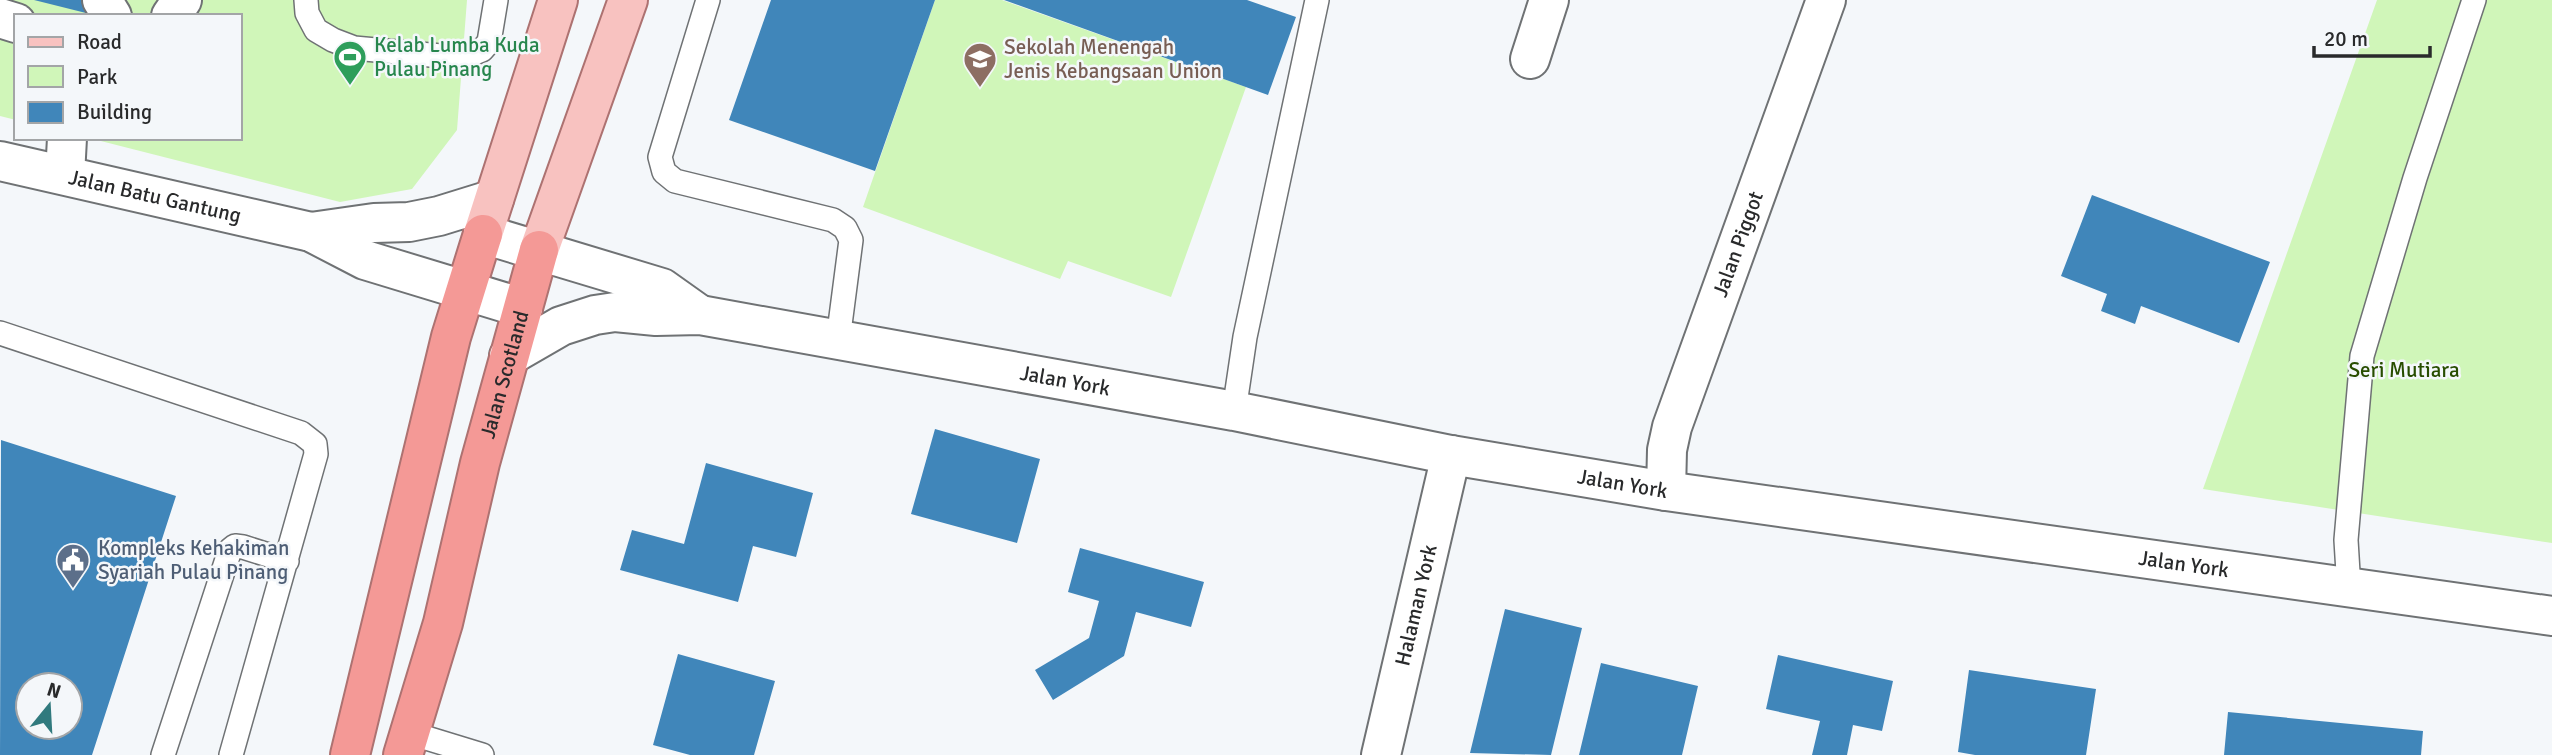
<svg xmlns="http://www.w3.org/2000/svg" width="2552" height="755" viewBox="0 0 2552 755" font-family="Signika,sans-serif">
<rect width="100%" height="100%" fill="#f4f7fa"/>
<!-- green -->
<path fill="#d0f6b9" d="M 0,0 L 467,0 L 457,130 L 412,189 L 340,202 L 89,138 L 240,138 L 240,16 L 16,16 L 16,120 L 0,116 Z
M 935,0 L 1002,0 L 1246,87 L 1171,297 L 1068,261 L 1060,279 L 863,207 Z
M 2377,0 L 2552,0 L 2552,543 L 2203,489 Z"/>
<!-- building -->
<path fill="#4086ba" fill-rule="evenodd" d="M 34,0 L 88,0 L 86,13 Z
M 771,0 L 935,0 L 875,171 L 729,120 Z
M 1004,0 L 1247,0 L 1296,17 L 1268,95 Z
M 2092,195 L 2270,262 L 2239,343 L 2141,306 L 2135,324 L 2101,311 L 2107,294 L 2061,276 Z
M 935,429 L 1040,459 L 1017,543 L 911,514 Z
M 1,440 L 176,496 L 92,755 L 0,755 ZM 28,685 L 70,685 L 70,727 L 28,727 Z
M 706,463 L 813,493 L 796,557 L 753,546 L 738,602 L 620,570 L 632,530 L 684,544 Z
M 1080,548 L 1204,582 L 1191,627 L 1136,612 L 1124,656 L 1053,700 L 1035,670 L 1089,638 L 1099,601 L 1068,592 Z
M 1505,609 L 1582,628 L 1551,755 L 1470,753 Z
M 678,654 L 775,681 L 754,755 L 690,755 L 653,745 Z
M 1778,655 L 1893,681 L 1882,731 L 1853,725 L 1847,755 L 1812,755 L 1820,721 L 1766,709 Z
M 1601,663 L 1698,686 L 1682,755 L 1579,755 Z
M 1969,670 L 2096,689 L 2086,755 L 1975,755 L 1958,752 Z
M 2228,712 L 2423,731 L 2421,755 L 2224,755 Z"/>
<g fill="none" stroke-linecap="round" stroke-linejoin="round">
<defs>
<path id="lane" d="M 306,0 L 307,13 L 316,30 L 333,40 L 354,48 L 463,58 L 482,50 L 489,42 L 496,0
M 708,0 L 660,157 L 664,172 L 675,181 L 833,220 L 845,228 L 851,240 L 838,340
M 0,333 L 301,433 L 315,444 L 316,454 L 231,755
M 1234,411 L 1245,337 L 1317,0
M 2349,589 L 2346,540 L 2362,356 L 2415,178 L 2474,0
M 410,733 L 482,755
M 163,755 L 230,550 L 235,546 L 243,547 L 287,561"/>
<g id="street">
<path d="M 102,0 L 112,16"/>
<path d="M 171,16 L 182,0"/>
<path d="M 0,18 L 16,23"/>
<path d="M 1530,59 L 1549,0"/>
<path id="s1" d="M 0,161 L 311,232 L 365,260 L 523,308"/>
<path d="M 65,175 L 67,138"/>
<path d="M 311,232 L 374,223 L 409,222 L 439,216 L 494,199"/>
<path id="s2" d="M 1666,491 L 1667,450 L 1672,427 L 1826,0"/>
<path id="s3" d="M 1381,755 L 1451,455"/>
</g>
<g id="secondary">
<path d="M 483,234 L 662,288 L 700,315"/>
<path id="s4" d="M 509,356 L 561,326 L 595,315 L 615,312 L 656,316 L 700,315 L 1234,411 L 1451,455 L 1666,491 L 2552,616"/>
</g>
<path id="primary" d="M 483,234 L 558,0
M 539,250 L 628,0"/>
<g id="highway">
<path d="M 350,755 L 451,337 L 483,234"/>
<path id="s5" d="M 403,755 L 443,623 L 480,463 L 539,250"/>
</g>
</defs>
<!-- lane casing -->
<use href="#lane" stroke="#6f7274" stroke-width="26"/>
<!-- street casing -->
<use href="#street" stroke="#6f7274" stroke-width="42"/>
<!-- secondary casing -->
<use href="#secondary" stroke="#6f7274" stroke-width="42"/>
<!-- primary casing -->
<use href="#primary" stroke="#ad7271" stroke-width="42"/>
<!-- highway casing -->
<use href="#highway" stroke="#ad7271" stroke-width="42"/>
<!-- lane -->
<use href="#lane" stroke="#fff" stroke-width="23"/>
<!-- street -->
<use href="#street" stroke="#fff" stroke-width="38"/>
<!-- secondary -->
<use href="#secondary" stroke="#fff" stroke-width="38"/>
<!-- primary -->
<use href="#primary" stroke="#f8c2c0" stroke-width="38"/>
<!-- highway -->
<use href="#highway" stroke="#f49996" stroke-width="38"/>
</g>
<!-- icons -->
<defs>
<symbol id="stadium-pin" viewBox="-11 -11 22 30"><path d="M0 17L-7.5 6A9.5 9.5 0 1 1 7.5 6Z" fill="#2e9e5b" stroke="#f4f7fa"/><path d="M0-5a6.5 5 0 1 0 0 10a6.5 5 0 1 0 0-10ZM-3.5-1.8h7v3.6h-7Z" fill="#fff"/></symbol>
<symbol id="school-pin" viewBox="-11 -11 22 30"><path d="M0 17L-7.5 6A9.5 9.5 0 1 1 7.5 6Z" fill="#8d6e63" stroke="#f4f7fa"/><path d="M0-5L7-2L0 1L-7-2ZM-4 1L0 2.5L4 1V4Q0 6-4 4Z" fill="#fff"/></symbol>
<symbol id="civic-pin" viewBox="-11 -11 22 30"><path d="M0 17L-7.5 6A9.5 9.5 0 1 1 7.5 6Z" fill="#5c6f8a" stroke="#f4f7fa"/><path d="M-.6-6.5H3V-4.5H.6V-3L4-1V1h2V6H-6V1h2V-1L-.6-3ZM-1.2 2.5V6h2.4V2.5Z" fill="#fff"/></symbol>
</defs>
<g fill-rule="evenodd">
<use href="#stadium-pin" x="331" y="38" width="38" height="52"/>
<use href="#school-pin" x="961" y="40" width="38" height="52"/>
<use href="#civic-pin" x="54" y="541" width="38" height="52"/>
</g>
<g text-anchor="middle" stroke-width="5" stroke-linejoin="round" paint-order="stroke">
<!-- leisure labels -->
<g font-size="21" fill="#27864d" stroke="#f4f7fa" text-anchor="start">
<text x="374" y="52">Kelab Lumba Kuda<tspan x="374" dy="24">Pulau Pinang</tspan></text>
</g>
<!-- education labels -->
<g font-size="21" fill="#785e54" stroke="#f4f7fa" text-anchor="start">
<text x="1004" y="54">Sekolah Menengah<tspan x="1004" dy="24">Jenis Kebangsaan Union</tspan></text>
</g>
<!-- street labels -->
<g font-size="21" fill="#292a2b" stroke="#f4f7fa">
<text dy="7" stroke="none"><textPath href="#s1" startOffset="159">Jalan Batu Gantung</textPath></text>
<text dy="7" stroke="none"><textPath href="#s2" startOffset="259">Jalan Piggot</textPath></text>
<text dy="7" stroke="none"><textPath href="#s5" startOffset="394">Jalan Scotland</textPath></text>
<text dy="7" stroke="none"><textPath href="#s4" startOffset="572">Jalan York</textPath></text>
<text dy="7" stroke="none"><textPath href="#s4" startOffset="1139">Jalan York</textPath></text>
<text dy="7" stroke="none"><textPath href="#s4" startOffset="1706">Jalan York</textPath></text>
<text dy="7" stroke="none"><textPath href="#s3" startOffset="154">Halaman York</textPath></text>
</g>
<!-- park labels -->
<g font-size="21" fill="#284d00" stroke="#f4f7fa">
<text x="2404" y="377">Seri Mutiara</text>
</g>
<!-- service labels -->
<g font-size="21" fill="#4e5e75" stroke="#f4f7fa" text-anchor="start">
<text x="98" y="555">Kompleks Kehakiman<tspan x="98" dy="24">Syariah Pulau Pinang</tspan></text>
</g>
</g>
<!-- legend -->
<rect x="14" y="14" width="228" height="126" fill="#f4f7fa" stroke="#a3a5a7" stroke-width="2"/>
<rect x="28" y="37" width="35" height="10" fill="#f8c2c0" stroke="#a3a5a7" stroke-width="2"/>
<text x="77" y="49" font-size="21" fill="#292a2b">Road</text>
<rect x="28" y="66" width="35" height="21" fill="#d0f6b9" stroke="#a3a5a7" stroke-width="2"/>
<text x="77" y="84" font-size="21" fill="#292a2b">Park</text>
<rect x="28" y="102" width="35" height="21" fill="#4086ba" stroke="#a3a5a7" stroke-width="2"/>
<text x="77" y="119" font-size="21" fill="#292a2b">Building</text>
<!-- north arrow -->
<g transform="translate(49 706) rotate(18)"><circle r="33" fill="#f4f7fa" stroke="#a3a5a7" stroke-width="2"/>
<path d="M0-5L12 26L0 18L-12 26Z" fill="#317a7e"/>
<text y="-10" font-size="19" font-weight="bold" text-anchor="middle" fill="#292a2b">N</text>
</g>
<!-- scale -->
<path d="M2314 46v10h116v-10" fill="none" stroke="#292a2b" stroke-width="3.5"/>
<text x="2324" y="46" font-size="21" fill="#292a2b" stroke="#f4f7fa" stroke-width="5" paint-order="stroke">20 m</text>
</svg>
